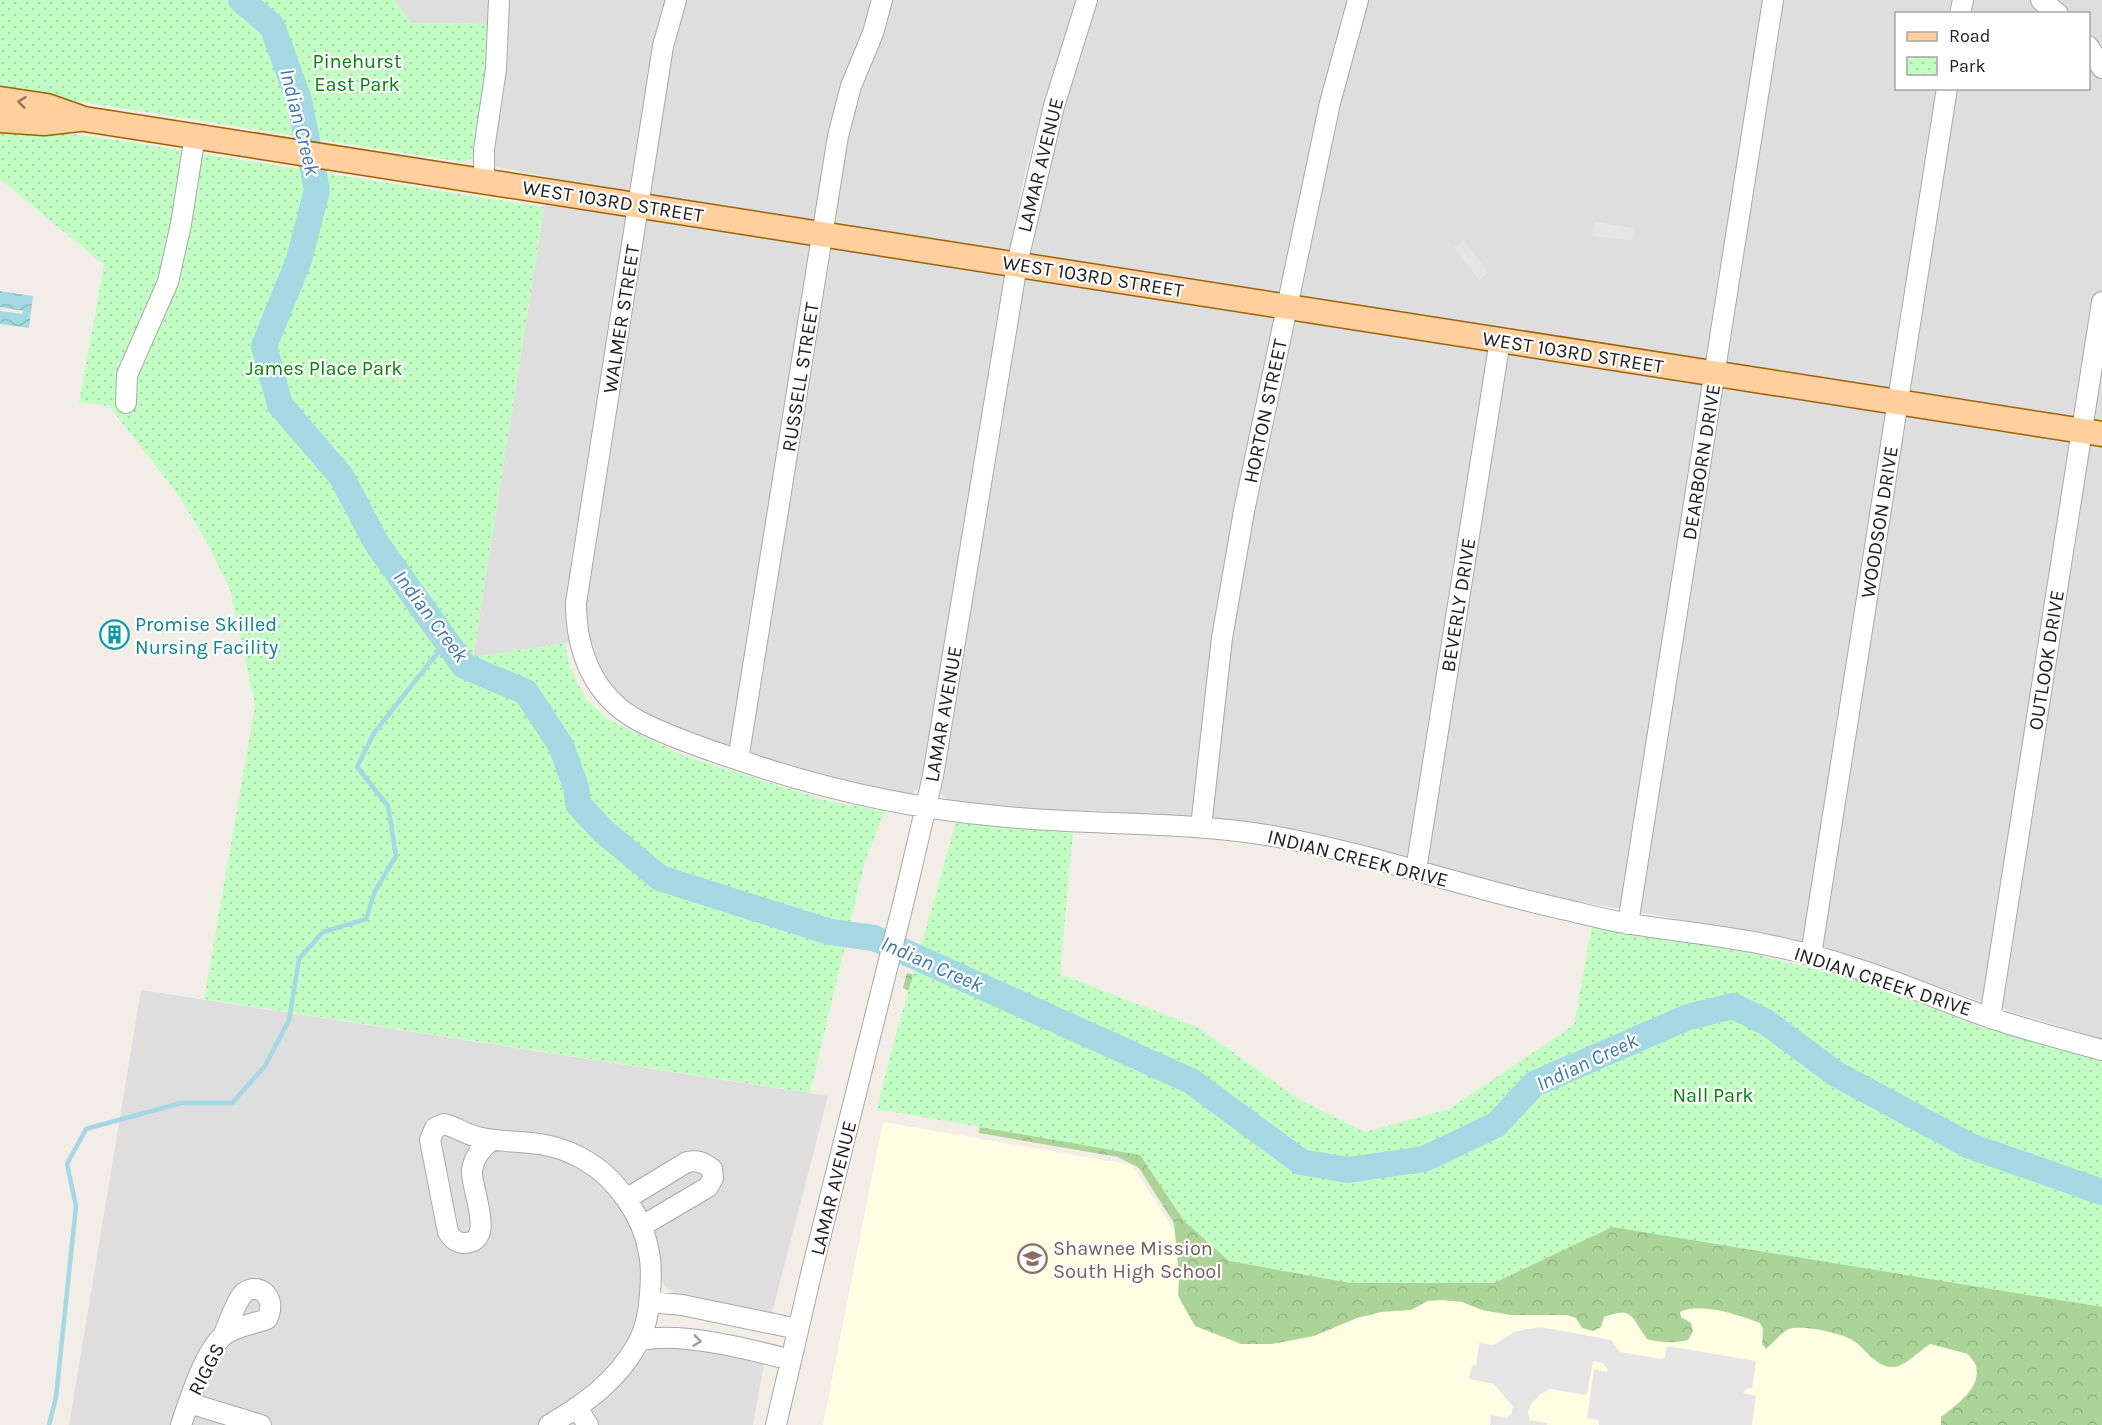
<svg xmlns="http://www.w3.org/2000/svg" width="2102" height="1425" viewBox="0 0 2102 1425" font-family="Karla,sans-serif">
<defs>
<pattern id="forest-crowns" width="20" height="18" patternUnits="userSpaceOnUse" patternTransform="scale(1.5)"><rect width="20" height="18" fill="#add498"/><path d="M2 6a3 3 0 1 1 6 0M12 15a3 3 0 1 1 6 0" fill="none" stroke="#95b683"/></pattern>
<pattern id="park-dots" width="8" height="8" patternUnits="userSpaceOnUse" patternTransform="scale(1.5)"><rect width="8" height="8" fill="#c2fec3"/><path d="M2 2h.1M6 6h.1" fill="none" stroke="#a6d9a7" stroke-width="1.8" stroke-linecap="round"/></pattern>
<pattern id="water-waves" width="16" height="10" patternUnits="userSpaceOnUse" patternTransform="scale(1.5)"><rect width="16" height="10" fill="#a4d8e2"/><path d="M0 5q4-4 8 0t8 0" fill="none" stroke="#8db9c2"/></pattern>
</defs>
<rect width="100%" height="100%" fill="#f2eee7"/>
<!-- residential -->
<path fill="#dfdede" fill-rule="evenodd" d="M 394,0 L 1078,0 L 1042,110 L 1023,181 L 990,364 L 922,784 L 912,794 L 900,796 L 765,761 L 665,723 L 634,708 L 614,690 L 597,663 L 588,639 L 473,658 L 549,177 L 474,163 L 489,59 L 490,24 L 411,23 Z
M 1097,0 L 2102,0 L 2102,1040 L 2010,1011 L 1858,959 L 1791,939 L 1582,902 L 1508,886 L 1321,836 L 1253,822 L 1105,811 L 1032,810 L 951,802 L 941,794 L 1019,306 L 1054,143 L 1072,79 ZM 1896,14 L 2088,14 L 2088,88 L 1896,88 Z
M 141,990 L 828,1096 L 771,1317 L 686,1300 L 665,1287 L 661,1279 L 645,1280 L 640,1357 L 652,1348 L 671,1346 L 765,1359 L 753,1425 L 69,1425 Z"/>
<!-- education -->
<path fill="#fffee2" d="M 883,1122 L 1132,1165 L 1174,1230 L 1226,1274 L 1974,1310 L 1988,1425 L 823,1425 Z"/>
<!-- forest -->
<path fill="url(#forest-crowns)" d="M 907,973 L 923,977 L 1223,1129 L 2102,1221 L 2102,1425 L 1941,1425 L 1941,1417 C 1955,1406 1982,1388 1976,1366 C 1975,1362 1970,1357 1968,1354 L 1930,1344 C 1920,1350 1903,1369 1891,1367 C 1876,1366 1865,1349 1854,1341 C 1843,1333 1797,1323 1787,1330 C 1779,1335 1773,1343 1766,1349 L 1762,1344 L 1763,1329 L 1760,1323 C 1737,1315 1702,1302 1680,1312 L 1681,1317 L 1691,1323 L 1693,1331 L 1688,1340 C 1673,1343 1662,1343 1647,1339 C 1631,1318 1634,1306 1604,1317 L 1601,1327 L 1593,1331 L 1582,1328 L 1576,1318 L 1567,1315 L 1510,1315 L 1482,1310 L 1462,1302 L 1443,1300 L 1428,1301 L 1411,1310 L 1381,1312 L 1357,1318 L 1314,1336 L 1272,1344 L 1241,1344 L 1195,1326 L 1183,1305 L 1178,1295 L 1179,1277 L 1174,1223 L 1139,1168 L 1118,1157 L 979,1133 L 980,1122 L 922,998 L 903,988 Z"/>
<!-- park -->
<path fill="url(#park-dots)" d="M 0,0 L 394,0 L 411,23 L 490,24 L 489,59 L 475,153 L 471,159 L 462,162 L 0,89 Z
M 0,127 C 75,132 148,145 222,157 L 544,207 L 473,657 L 565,643 L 570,667 L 585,698 L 609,720 L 685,756 L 828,801 L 885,811 L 865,861 L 810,1093 L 204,999 L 255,706 L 231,592 L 208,544 L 177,493 L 109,406 L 79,402 L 104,265 L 0,179 Z
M 956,822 L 1073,833 L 1060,974 L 1199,1028 L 1298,1099 L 1365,1132 L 1449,1109 L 1574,1025 L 1592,926 L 1747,952 L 1857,980 L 1981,1027 L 2102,1061 L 2102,1307 L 1612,1227 L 1494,1283 L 1350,1283 L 1229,1261 L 1184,1221 L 1140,1155 L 877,1109 L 892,1049 Z"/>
<!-- parking -->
<path fill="#e5e5e5" d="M 1594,222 L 1634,228 L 1632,239 L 1634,241 L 1592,236 Z
M 1462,238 L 1489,273 L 1479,280 L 1454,247 L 1459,245 Z
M 1541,1327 L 1611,1340 L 1620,1352 L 1662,1359 L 1665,1357 L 1667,1346 L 1756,1361 L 1752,1388 L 1746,1389 L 1743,1393 L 1756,1396 L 1752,1425 L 1599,1425 L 1598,1420 L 1587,1418 L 1594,1369 L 1607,1372 L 1608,1369 L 1602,1363 L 1593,1361 L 1587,1395 L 1550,1389 L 1540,1395 L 1531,1404 L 1528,1413 L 1530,1420 L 1547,1423 L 1547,1425 L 1490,1425 L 1491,1415 L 1506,1418 L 1511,1414 L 1513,1407 L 1494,1384 L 1469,1379 L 1472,1365 L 1476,1366 L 1479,1343 L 1493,1345 L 1516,1331 Z"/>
<!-- water -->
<path fill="url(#water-waves)" d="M 0,291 L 33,296 L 29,328 L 0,324 L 0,311 L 22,314 L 23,311 L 0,307 Z"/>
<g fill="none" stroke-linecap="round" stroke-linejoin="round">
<!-- stream -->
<path stroke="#a4d8e2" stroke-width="4.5" d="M 49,1425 L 56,1397 L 76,1206 L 67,1164 L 86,1129 L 181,1103 L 232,1103 L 265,1066 L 289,1020 L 299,959 L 323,932 L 366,919 L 375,891 L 396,856 L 388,806 L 357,767 L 374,733 L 447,641"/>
<!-- river -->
<path stroke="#a4d8e2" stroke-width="26" d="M 241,0 L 272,26 L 299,100 L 317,190 L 299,260 L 264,346 L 280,405 L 341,476 L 377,544 L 464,666 L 526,692 L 561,746 L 576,787 L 578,804 L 603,831 L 660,878 L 830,932 L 874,938 L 1191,1081 L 1301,1162 L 1348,1170 L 1424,1159 L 1496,1125 L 1534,1084 L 1688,1017 L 1733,1006 L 1766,1022 L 1836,1074 L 1970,1146 L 2102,1192"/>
<defs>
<path id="minor" d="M 676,0 L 663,46 L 576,603 C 576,652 594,697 639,721 C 670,737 705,749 739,760 C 823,789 909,808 997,816 C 1091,826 1185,820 1278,837 C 1376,855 1469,889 1567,910 C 1588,915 1610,921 1631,924 C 1661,929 1692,932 1722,937 C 1765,943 1809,953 1851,967 C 1898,981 1944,1002 1991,1018 C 2027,1030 2065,1040 2102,1050
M 2041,0 L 2058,14
M 1960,14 L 1963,0
M 2088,46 L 2102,68
M 484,181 L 484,149 L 496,69 L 499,0
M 126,403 L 127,375 L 168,282 L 181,224 L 195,135
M 738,760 L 838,136 L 851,86 L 873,33 L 882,0
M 1201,827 L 1222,638 L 1244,511 L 1330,103 L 1358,0
M 1416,870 L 1500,340
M 1628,924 L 1773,0
M 1811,955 L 1947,88
M 1990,1018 L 2102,302
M 492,1140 C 482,1147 474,1157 472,1170 C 470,1188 498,1244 463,1243 C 455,1242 452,1238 448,1232 L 430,1140 L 435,1128 L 444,1124 C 457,1127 467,1136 482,1138 C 520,1145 546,1138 583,1159 C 616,1177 643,1216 649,1253 C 652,1267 651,1281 650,1294 C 649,1310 646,1328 638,1343 C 617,1381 586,1403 549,1425
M 626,1199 L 687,1162 C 697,1160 703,1162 712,1169 L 713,1178 L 708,1187 L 642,1226
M 649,1302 L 682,1305 L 798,1329
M 639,1341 C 676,1330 753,1350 791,1360
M 189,1403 L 261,1425
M 577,1408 L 588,1425
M 181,1425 C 189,1401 204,1353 223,1336 C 233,1327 254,1324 267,1319 C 279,1295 255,1280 242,1295 C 235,1304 228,1325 223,1336
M 776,1425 L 812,1270 L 906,892 L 933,776 L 1017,264 L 1054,106 L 1087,0"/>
<path id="major" d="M 0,99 L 47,106 L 84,119 L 2102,434
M 0,120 L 44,123 L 79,119"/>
</defs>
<!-- minor casing -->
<use href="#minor" stroke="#a8a8a8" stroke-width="22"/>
<!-- major casing -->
<use href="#major" stroke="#9d6100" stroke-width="27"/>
<!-- minor -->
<use href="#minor" stroke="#fff" stroke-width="20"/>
<!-- major -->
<use href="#major" stroke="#ffd09e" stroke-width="24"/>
</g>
<!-- one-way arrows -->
<defs><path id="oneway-chevron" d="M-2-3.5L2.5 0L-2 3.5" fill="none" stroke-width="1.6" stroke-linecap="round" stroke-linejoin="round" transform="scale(1.5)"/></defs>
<use stroke="#907860" href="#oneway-chevron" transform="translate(22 102) rotate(-173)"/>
<use stroke="#9b9b9b" href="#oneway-chevron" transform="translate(697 1341) rotate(8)"/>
<!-- icons -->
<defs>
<symbol id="building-ring" viewBox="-11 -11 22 22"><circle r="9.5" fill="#fff" stroke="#0f9aa8" stroke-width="1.5"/><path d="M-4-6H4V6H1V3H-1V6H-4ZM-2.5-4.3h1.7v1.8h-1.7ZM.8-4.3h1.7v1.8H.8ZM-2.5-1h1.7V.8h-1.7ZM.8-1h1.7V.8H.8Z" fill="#0f9aa8"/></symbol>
<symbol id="school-ring" viewBox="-11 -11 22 22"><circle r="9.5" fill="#fff" stroke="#8d6e63" stroke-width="1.5"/><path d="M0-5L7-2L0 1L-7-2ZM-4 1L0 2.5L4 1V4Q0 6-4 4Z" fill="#8d6e63"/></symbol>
</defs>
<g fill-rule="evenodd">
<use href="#building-ring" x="98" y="618" width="33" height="33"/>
<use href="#school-ring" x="1016" y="1242" width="33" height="33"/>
</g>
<g text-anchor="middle" stroke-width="4.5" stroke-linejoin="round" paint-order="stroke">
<!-- park labels -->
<g font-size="20" fill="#048508" stroke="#fff">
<text x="357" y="68">Pinehurst<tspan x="357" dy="23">East Park</tspan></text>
<text x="324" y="375">James Place Park</text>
<text x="1713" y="1102">Nall Park</text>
</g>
<!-- street labels -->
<g font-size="20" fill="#212121" stroke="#fff">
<text transform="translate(1040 165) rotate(-76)" y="7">LAMAR AVENUE</text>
<text transform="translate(613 201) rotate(9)" y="7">WEST 103RD STREET</text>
<text transform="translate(1093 276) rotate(9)" y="7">WEST 103RD STREET</text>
<text transform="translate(621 319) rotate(-81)" y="7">WALMER STREET</text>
<text transform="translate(1573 352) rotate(9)" y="7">WEST 103RD STREET</text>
<text transform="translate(800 377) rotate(-81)" y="7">RUSSELL STREET</text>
<text transform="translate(1265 411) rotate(-78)" y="7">HORTON STREET</text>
<text transform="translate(1701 462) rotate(-81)" y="7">DEARBORN DRIVE</text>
<text transform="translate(1879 522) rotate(-81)" y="7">WOODSON DRIVE</text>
<text transform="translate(1458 605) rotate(-81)" y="7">BEVERLY DRIVE</text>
<text transform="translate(2046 660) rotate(-81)" y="7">OUTLOOK DRIVE</text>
<text transform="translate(943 714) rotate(-80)" y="7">LAMAR AVENUE</text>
<text transform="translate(1358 858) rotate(14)" y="7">INDIAN CREEK DRIVE</text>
<text transform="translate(1883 981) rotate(18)" y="7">INDIAN CREEK DRIVE</text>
<text transform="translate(833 1188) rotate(-76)" y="7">LAMAR AVENUE</text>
<text transform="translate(206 1369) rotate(-63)" y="7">RIGGS</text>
</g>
<!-- culture labels -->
<g font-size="20" fill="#0d838f" stroke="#fff" text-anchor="start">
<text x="135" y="631">Promise Skilled<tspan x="135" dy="23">Nursing Facility</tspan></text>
</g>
<!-- education labels -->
<g font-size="20" fill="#785e54" stroke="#fff" text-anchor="start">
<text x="1053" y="1255">Shawnee Mission<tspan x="1053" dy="23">South High School</tspan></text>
</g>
<!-- water labels -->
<g font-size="21" font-style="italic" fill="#3f79a9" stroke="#fff">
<text transform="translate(300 122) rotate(76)" y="7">Indian Creek</text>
<text transform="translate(431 616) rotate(53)" y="7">Indian Creek</text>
<text transform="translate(932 964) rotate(24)" y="7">Indian Creek</text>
<text transform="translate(1587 1062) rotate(-25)" y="7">Indian Creek</text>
</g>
</g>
<!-- legend -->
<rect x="1895" y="12" width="195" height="78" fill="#ffffff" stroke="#a6a6a6" stroke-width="1.5"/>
<rect x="1907" y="32" width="30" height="9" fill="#ffd09e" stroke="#a6a6a6" stroke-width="1.5"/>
<text x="1949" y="42" font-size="18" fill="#212121">Road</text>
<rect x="1907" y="57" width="30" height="18" fill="url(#park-dots)" stroke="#a6a6a6" stroke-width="1.5"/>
<text x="1949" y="72" font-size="18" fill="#212121">Park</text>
</svg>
